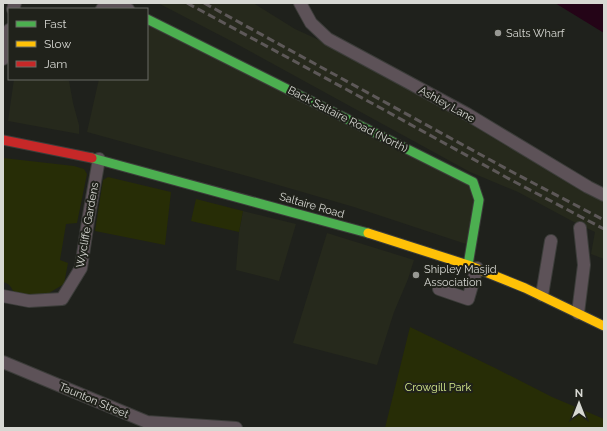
<svg xmlns="http://www.w3.org/2000/svg" width="607" height="431" viewBox="0 0 607 431" font-family="Raleway,sans-serif">
<rect width="100%" height="100%" fill="#1f211c"/>
<!-- built -->
<path fill="#26291c" d="M 158,3 L 253,3 L 295,29 L 330,45 L 440,105 L 529,158 L 604,201 L 604,259 L 591,254 L 595,232 L 572,221 L 518,192 L 470,172 L 233,42 Z
M 147,25 L 466,182 L 476,196 L 466,244 L 354,207 L 261,180 L 87,132 L 99,79 L 147,79 Z
M 14,79 L 57,79 L 69,81 L 73,103 L 79,125 L 79,134 L 8,121 Z
M 243,211 L 296,224 L 279,281 L 236,270 L 239,232 Z
M 327,233 L 414,260 L 408,279 L 394,312 L 377,365 L 293,343 Z"/>
<!-- green -->
<path fill="#272d06" d="M 3,158 L 74,166 L 84,169 L 87,174 L 77,223 L 66,224 L 60,260 L 68,263 L 64,284 L 44,296 L 19,294 L 13,291 C 11,286 8,283 3,282 Z
M 108,177 L 171,192 L 165,245 L 95,231 L 103,180 Z
M 196,199 L 243,211 L 239,232 L 191,221 Z
M 410,327 L 495,368 L 552,397 L 604,419 L 604,428 L 385,428 Z"/>
<!-- water -->
<path fill="#240417" d="M 555,3 L 602,3 L 604,4 L 604,33 Z"/>
<g fill="none" stroke-linecap="round" stroke-linejoin="round">
<defs>
<path id="street" d="M 116,3 L 128,9
M 300,3 L 311,23 L 328,39 L 467,114 L 588,187 L 604,195
M 13,9 L 15,3
M 102,9 L 115,3
M 3,59 L 9,30
M 439,289 L 468,299 L 477,268
M 542,295 L 551,241
M 3,296 L 29,301 L 62,299 L 81,268 L 88,221 L 99,159
M 578,313 L 584,265 L 580,228
M 3,362 L 147,422 L 236,428"/>
<path id="fast" d="M 147,19 L 473,182 L 479,200 L 468,265
M 92,158 L 368,233"/>
<path id="slow" d="M 368,233 L 468,265 L 525,288 L 604,326"/>
<path id="jam" d="M 3,140 L 92,158"/>
</defs>
<!-- street casing -->
<use href="#street" stroke="#3c3d3a" stroke-width="14"/>
<!-- fast casing -->
<use href="#fast" stroke="#3c3d3a" stroke-width="11"/>
<!-- slow casing -->
<use href="#slow" stroke="#3c3d3a" stroke-width="11"/>
<!-- jam casing -->
<use href="#jam" stroke="#3c3d3a" stroke-width="11"/>
<!-- street -->
<use href="#street" stroke="#5d5258" stroke-width="12"/>
<!-- fast -->
<use href="#fast" stroke="#4caf50" stroke-width="9"/>
<!-- slow -->
<use href="#slow" stroke="#ffc107" stroke-width="9"/>
<!-- jam -->
<use href="#jam" stroke="#c62828" stroke-width="9"/>
<!-- rail -->
<path stroke="#5d5858" stroke-width="3" stroke-dasharray="8 4" stroke-linecap="butt" d="M 187,3 L 377,106 L 513,181 L 604,229
M 204,3 L 516,174 L 604,220"/>
</g>
<!-- markers -->
<g fill="#979893" stroke="#20221b" stroke-width="1.5">
<circle cx="498" cy="33" r="4"/>
<circle cx="416" cy="275" r="4"/>
</g>
<g text-anchor="middle" stroke-width="4" stroke-linejoin="round" paint-order="stroke">
<!-- poi labels -->
<g font-size="11" fill="#d7d8d3" stroke="#20221b" text-anchor="start">
<text x="506" y="37">Salts Wharf</text>
<text x="424" y="273">Shipley Masjid<tspan x="424" dy="13">Association</tspan></text>
</g>
<!-- street labels -->
<g font-size="11" fill="#d7d8d3" stroke="#20221b">
<text transform="translate(447 104) rotate(29)" y="4">Ashley Lane</text>
<text transform="translate(348 119) rotate(27)" y="4">Back Saltaire Road (North)</text>
<text transform="translate(312 205) rotate(16)" y="4">Saltaire Road</text>
<text transform="translate(87 225) rotate(-80)" y="4">Wycliffe Gardens</text>
<text transform="translate(94 400) rotate(23)" y="4">Taunton Street</text>
</g>
<!-- park labels -->
<g font-size="11" fill="#d7eb8f" stroke="#20221b">
<text x="438" y="391">Crowgill Park</text>
</g>
</g>
<!-- border -->
<rect width="607" height="431" fill="none" stroke="#d7d8d3" stroke-width="8"/>
<!-- legend -->
<rect x="8" y="8" width="140" height="72" fill="#20221b" stroke="#696b65"/>
<rect x="16" y="21" width="20" height="6" fill="#4caf50" stroke="#696b65"/>
<text x="44" y="28" font-size="12" fill="#d7d8d3">Fast</text>
<rect x="16" y="41" width="20" height="6" fill="#ffc107" stroke="#696b65"/>
<text x="44" y="48" font-size="12" fill="#d7d8d3">Slow</text>
<rect x="16" y="61" width="20" height="6" fill="#c62828" stroke="#696b65"/>
<text x="44" y="68" font-size="12" fill="#d7d8d3">Jam</text>
<!-- north arrow -->
<g transform="translate(579 403)" stroke="#20221b" stroke-width="3" paint-order="stroke">
<path d="M0-3L7 15L0 10L-7 15Z" fill="#d7d8d3"/>
<text y="-6" font-size="11" font-weight="bold" text-anchor="middle" fill="#d7d8d3">N</text>
</g>
</svg>
